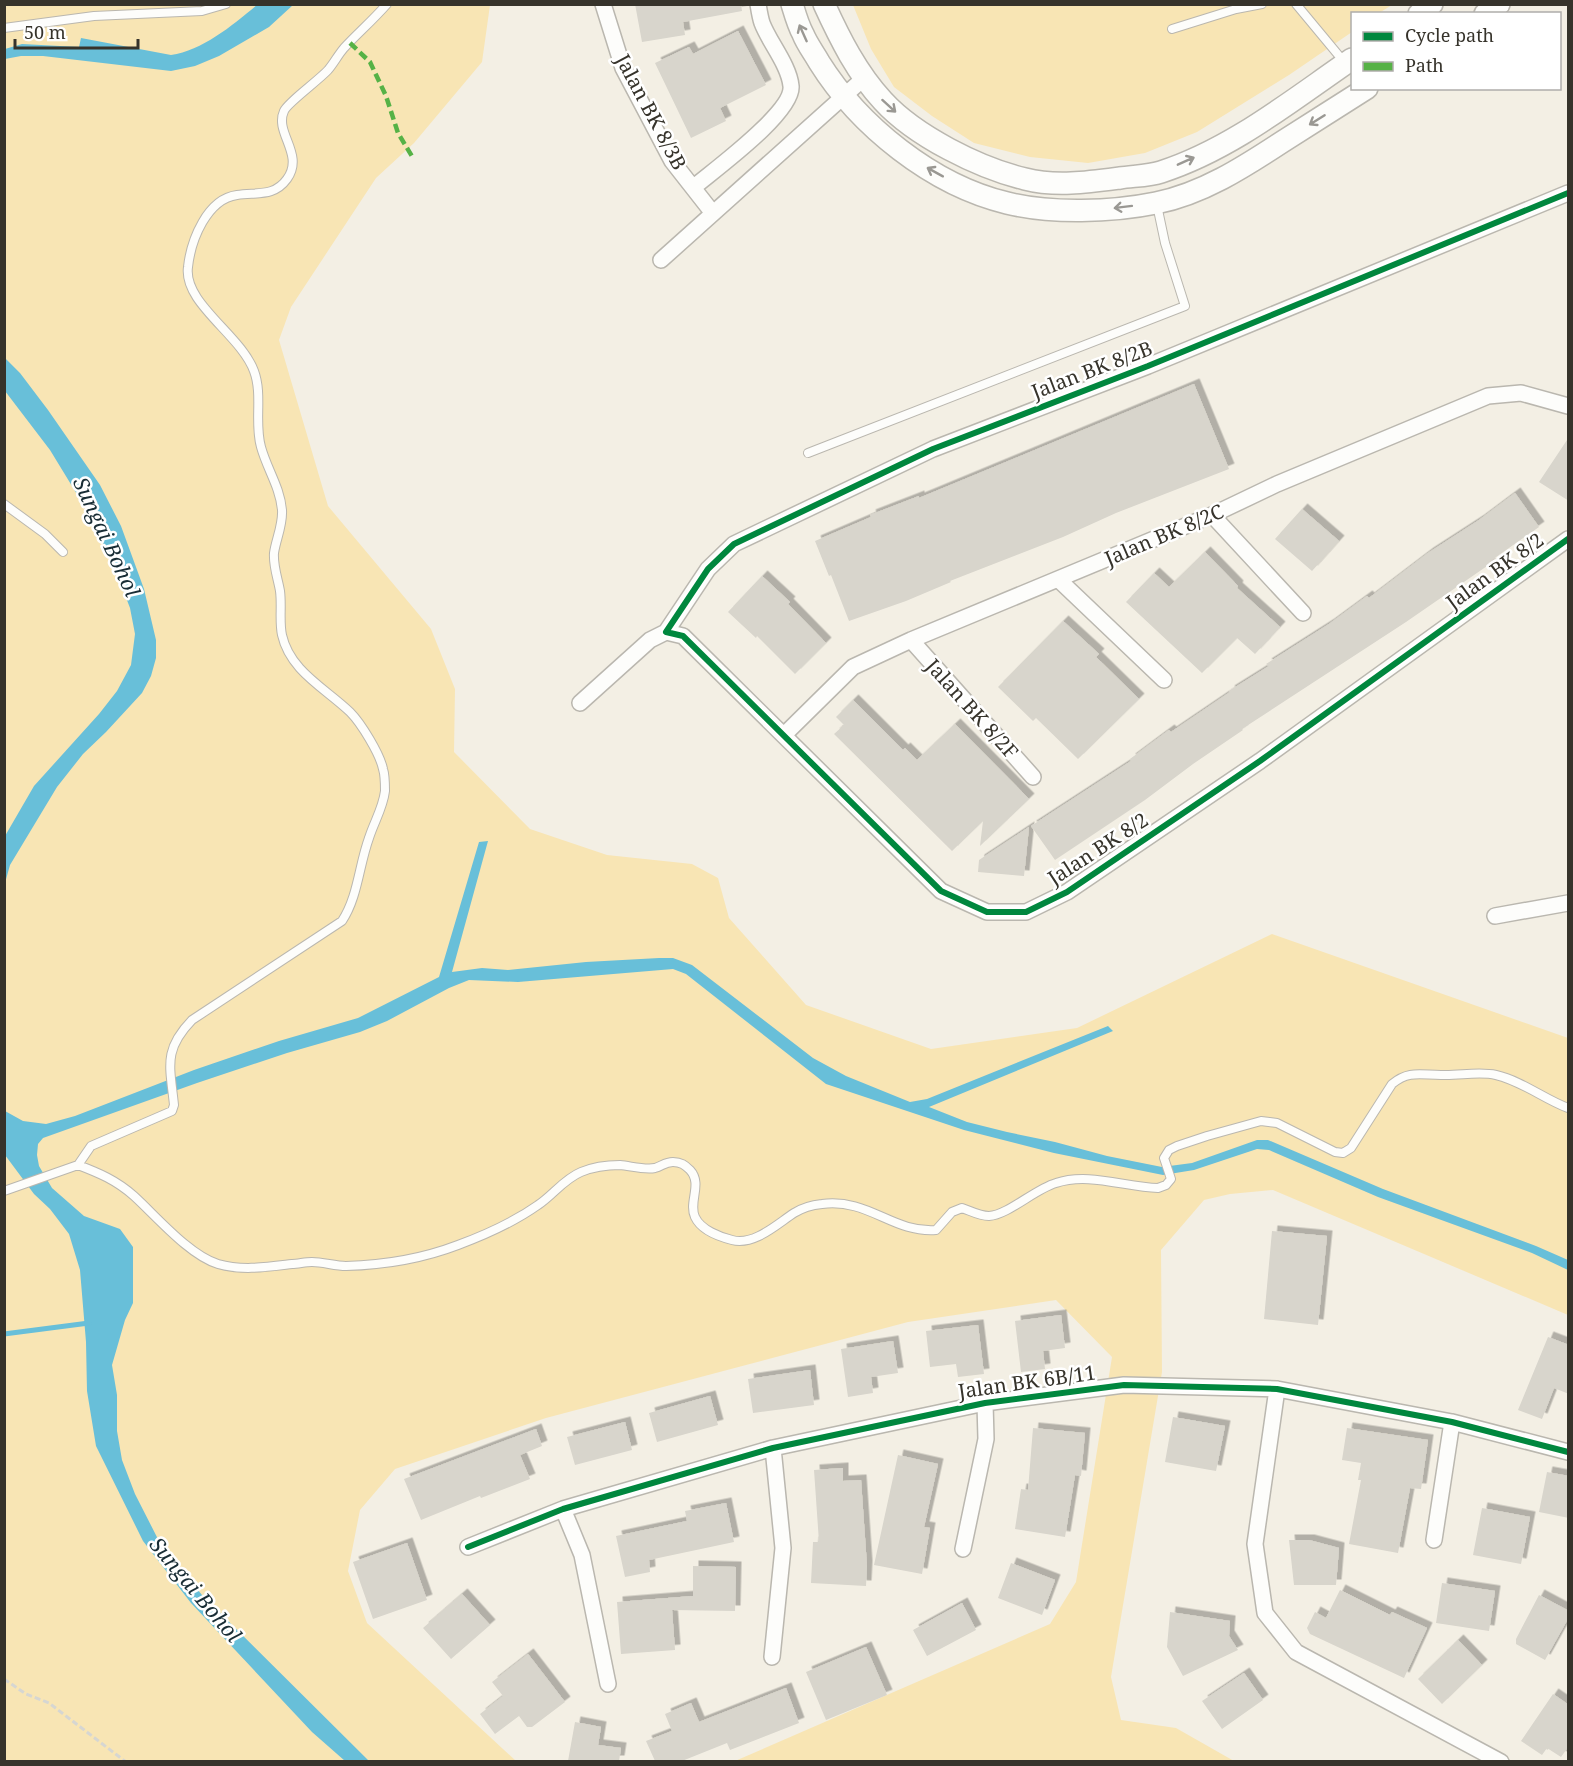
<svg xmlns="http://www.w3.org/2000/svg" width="1573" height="1766" viewBox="0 0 1573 1766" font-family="'Noto Serif',serif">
<defs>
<filter id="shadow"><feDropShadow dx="5.5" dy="-5.5" stdDeviation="0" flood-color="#0004"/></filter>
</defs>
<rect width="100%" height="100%" fill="#f3efe4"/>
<!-- green -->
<path fill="#f8e5b4" d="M 5,5 L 490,5 L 482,62 L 414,143 L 376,178 L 291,307 L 279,340 L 328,506 L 431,629 L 455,689 L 454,752 L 530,829 L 607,855 L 692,864 L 718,878 L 729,918 L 806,1005 L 931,1049 L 1077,1028 L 1272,934 L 1568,1038 L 1568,1315 L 1273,1190 L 1230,1194 L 1204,1200 L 1161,1250 L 1162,1372 L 1111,1677 L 1121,1720 L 1176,1728 L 1234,1761 L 735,1761 L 1050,1624 L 1076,1582 L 1112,1357 L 1056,1300 L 908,1322 L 546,1418 L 395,1469 L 360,1510 L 348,1571 L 367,1623 L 516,1761 L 5,1761 Z
M 853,5 L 1392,5 L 1379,13 L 1352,14 L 1352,32 L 1289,75 L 1197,132 L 1145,153 L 1088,163 L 1030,157 L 974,143 L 932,116 L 894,87 L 871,49 Z"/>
<!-- water -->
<path fill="#68bfd9" d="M 258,4 L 293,5 L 269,27 L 219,56 L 195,66 L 171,71 L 43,56 L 21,56 L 5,59 L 5,49 L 22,44 L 79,47 L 81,38 L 171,55 C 203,50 233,25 258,4 Z
M 5,358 L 20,373 L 48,410 L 100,485 L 121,526 L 144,589 L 156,640 L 156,658 L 151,676 L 142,693 L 106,732 L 83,754 L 57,787 L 10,865 L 5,883 L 5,836 L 34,786 L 99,714 L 117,691 L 131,665 L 135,634 L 130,608 L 112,561 L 86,509 L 50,450 L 5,391 Z
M 488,841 L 452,972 L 482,968 L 508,970 L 586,962 L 659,958 L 673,958 L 692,965 L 813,1058 L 846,1076 L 910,1102 L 927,1099 L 1108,1026 L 1113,1031 L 929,1107 L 967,1122 L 1007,1132 L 1055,1142 L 1107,1156 L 1162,1167 L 1192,1163 L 1257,1140 L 1268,1140 L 1383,1189 L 1536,1246 L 1568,1260 L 1568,1270 L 1532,1253 L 1378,1197 L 1269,1150 L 1257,1149 L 1194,1170 L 1163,1175 L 1054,1153 L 964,1130 L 826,1084 L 686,974 L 673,969 L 518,982 L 469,980 L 449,988 L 387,1021 L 360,1032 L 287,1053 L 197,1083 L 43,1138 L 38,1144 L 37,1155 L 39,1166 L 52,1188 L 84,1216 L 120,1229 L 133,1247 L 133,1303 L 125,1320 L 112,1365 L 117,1395 L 117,1431 L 122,1460 L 135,1494 L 161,1545 L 202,1595 L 369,1761 L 345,1761 L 312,1732 L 191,1603 L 143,1541 L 96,1446 L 87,1391 L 86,1342 L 80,1270 L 69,1234 L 50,1209 L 34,1194 L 5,1155 L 5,1111 L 23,1121 L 46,1124 L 75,1116 L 194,1070 L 279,1041 L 358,1018 L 439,977 L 479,842 Z"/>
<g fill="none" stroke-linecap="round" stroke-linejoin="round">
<!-- stream -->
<path stroke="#68bfd9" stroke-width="5" d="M 4,1334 L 89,1323"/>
</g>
<!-- building -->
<path fill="#d8d5cc" filter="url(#shadow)" d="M 635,4 L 741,4 L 742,11 L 683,22 L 685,35 L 642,42 Z
M 738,31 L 766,85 L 720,108 L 726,121 L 691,138 L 655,63 L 689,47 L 693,54 Z
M 1194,384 L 1229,469 L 1116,513 L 1063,537 L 950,581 L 951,582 L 906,601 L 849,621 L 831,575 L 829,576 L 815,541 L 871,517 L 870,515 L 919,496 L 919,498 Z
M 1569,437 L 1569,501 L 1539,482 Z
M 1515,493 L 1539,527 L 1489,562 L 1490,564 L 1406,622 L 1242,729 L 1243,730 L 1193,764 L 1145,800 L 1055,860 L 1031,826 L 1131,761 L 1130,759 L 1169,730 L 1171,732 L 1230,692 L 1229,691 L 1269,666 L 1266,664 L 1329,624 L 1367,596 L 1369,598 L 1428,553 L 1479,520 Z
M 1302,509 L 1339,541 L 1312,571 L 1275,539 Z
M 1205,552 L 1238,586 L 1237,588 L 1280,627 L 1255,654 L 1237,638 L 1202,673 L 1126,602 L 1154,573 L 1169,587 Z
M 762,576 L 790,602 L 788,604 L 826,643 L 795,674 L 757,636 L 756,638 L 728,612 Z
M 1063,621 L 1099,654 L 1096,657 L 1139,699 L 1078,759 L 1036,718 L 1033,721 L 998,687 Z
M 853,700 L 903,750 L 905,748 L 917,760 L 955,724 L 1029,799 L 980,846 L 983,821 L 952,851 L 834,734 L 844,725 L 836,717 Z
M 1029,827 L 1024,876 L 978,872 L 979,860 Z
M 1272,1231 L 1327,1236 L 1318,1325 L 1264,1319 Z
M 1061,1315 L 1065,1348 L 1043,1351 L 1045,1369 L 1021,1372 L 1015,1321 Z
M 978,1325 L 984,1374 L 958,1377 L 956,1364 L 930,1367 L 926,1331 Z
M 1548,1337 L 1569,1345 L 1569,1394 L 1554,1388 L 1542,1419 L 1518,1410 Z
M 893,1341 L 898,1373 L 871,1377 L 873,1393 L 848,1397 L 841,1349 Z
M 810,1370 L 814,1405 L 753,1413 L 748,1379 Z
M 710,1396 L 718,1425 L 657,1442 L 649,1413 Z
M 1173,1417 L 1225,1426 L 1216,1471 L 1165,1462 Z
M 625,1422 L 632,1450 L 575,1465 L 567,1437 Z
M 1033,1428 L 1085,1433 L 1081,1476 L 1075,1475 L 1065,1537 L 1015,1529 L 1021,1489 L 1028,1490 Z
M 1347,1428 L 1428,1440 L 1421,1489 L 1410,1488 L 1398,1553 L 1349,1544 L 1361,1480 L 1358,1480 L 1361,1463 L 1342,1460 Z
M 536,1429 L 542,1446 L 520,1455 L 530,1479 L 481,1498 L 480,1496 L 421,1520 L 404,1479 Z
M 898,1455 L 938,1464 L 924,1527 L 930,1528 L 922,1574 L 874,1565 Z
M 843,1468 L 843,1481 L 861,1480 L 867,1566 L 866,1586 L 811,1583 L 813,1542 L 819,1542 L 814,1470 Z
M 1547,1472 L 1569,1476 L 1569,1518 L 1539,1512 Z
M 726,1503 L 734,1542 L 649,1560 L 650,1572 L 625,1577 L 616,1536 L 687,1521 L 685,1511 Z
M 1482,1508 L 1530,1517 L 1521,1564 L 1473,1555 Z
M 1289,1540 L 1309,1540 L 1339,1548 L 1336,1585 L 1294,1585 Z
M 407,1543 L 427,1600 L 373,1619 L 353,1562 Z
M 1011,1563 L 1055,1580 L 1042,1615 L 998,1598 Z
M 693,1566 L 736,1567 L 735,1611 L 672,1610 L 675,1650 L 621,1654 L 617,1602 L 693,1596 Z
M 1442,1583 L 1495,1591 L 1489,1631 L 1436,1623 Z
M 1340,1590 L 1390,1615 L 1392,1612 L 1427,1628 L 1404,1678 L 1310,1634 L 1307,1628 L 1315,1612 L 1326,1618 Z
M 462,1594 L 490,1625 L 451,1659 L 423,1628 Z
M 1539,1595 L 1569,1611 L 1569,1617 L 1545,1660 L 1516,1644 L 1516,1639 Z
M 962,1603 L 976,1630 L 927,1656 L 913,1630 Z
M 1170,1612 L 1230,1621 L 1229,1636 L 1238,1650 L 1183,1676 L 1167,1647 Z
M 1458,1640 L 1482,1665 L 1442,1704 L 1418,1679 Z
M 866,1647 L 887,1695 L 826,1720 L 806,1672 Z
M 528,1654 L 565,1702 L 532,1727 L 527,1727 L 519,1716 L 495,1734 L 480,1714 L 503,1696 L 492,1682 Z
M 1244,1673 L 1263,1700 L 1222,1729 L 1202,1701 Z
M 786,1688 L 799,1723 L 730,1750 L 727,1743 L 682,1761 L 655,1761 L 646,1741 L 672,1731 L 665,1714 L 691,1703 L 699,1722 Z
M 1553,1694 L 1569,1705 L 1569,1746 L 1561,1757 L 1547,1748 L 1542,1755 L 1521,1741 Z
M 575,1722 L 601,1727 L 598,1745 L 621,1748 L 619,1761 L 568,1761 Z"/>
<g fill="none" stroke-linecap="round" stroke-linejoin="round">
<defs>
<path id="lane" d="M 1296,4 L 1345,63
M 4,28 L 94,16 L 202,11 L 226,4
M 1172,29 L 1236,9 L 1262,4
M 808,453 L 1185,306 L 1165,243 L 1157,205
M 4,504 L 45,534 L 63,552
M 78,1165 C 99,1173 116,1180 134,1196 C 156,1216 189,1255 218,1264 C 242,1271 267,1267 292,1264 C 298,1264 305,1262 312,1262 C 323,1262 335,1266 346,1266 C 383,1265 424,1258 458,1245 C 485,1235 514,1222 538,1205 C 553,1195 564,1179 581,1172 C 593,1167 607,1165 620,1165 C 631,1166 644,1170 655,1168 C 662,1166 665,1162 673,1162 C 681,1162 685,1165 690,1170 C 703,1184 688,1202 695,1217 C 701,1230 720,1237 732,1240 C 754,1246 777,1224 794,1213 C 802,1208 812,1205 822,1204 C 869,1198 892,1233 936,1230 L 952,1212 L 962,1208 C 971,1211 979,1216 989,1216 C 1008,1215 1035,1189 1056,1183 C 1088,1172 1125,1187 1158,1188 L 1166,1185 L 1171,1179 L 1164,1158 L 1169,1150 L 1177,1146 L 1207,1136 L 1261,1121 L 1277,1123 L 1335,1152 L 1343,1153 L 1351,1148 L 1392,1084 C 1409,1070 1421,1075 1441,1075 C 1459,1076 1478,1071 1496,1075 C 1522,1081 1544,1099 1568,1108
M 4,1191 L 78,1165 L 91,1146 L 172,1111 L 174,1105 C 170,1066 163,1050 192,1020 L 342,921 C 358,897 359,865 369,838 C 374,822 383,808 385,791 C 385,785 385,775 383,769 C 380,754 361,723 350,712 C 325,688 290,671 282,635 C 279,621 282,606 280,591 C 278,579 273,566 274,553 C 276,539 283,525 282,510 C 280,487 267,469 261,447 C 254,423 263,395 254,371 C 241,335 183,303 188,267 C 191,240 207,199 237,195 C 257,192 274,197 287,179 C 305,154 274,133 284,111 C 287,103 319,80 328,70 C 334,63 338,55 344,48 C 358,33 373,20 387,4"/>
<path id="street" d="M 603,4 L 623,68 L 672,161 L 712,212
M 694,187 C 714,170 794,112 791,86 C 789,65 769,42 762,23 C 760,17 759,10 758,4
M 661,260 L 863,79
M 1212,515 L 1303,613
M 1059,580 L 1164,680
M 666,632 L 683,636 L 941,891 L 987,912 L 1026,912 L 1067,892 L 1260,761 L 1568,539
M 666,632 L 708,569 L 734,544 L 933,449 L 1148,366 L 1568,193
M 911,640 L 1033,777
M 580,703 L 650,640 L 666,632
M 784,735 L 853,667 L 911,640 L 1212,515 L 1277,484 L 1488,396 L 1521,393 L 1568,406
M 1495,916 L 1568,903
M 1277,1389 L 1255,1544 L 1265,1613 L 1296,1652 L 1501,1762
M 563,1509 L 582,1555 L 608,1684
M 1434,1540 L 1452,1422
M 468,1547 L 563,1509 L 773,1448 L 985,1403 L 1124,1385 L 1277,1389 L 1452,1422 L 1568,1452
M 963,1549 L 986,1439 L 985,1403
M 772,1657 L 783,1548 L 773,1448"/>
<path id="secondary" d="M 792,4 C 795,14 798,25 803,34 C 807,44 814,53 819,62 C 859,126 932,185 1007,203 C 1051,214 1112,212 1156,203 C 1202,194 1244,167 1282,142 C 1310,124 1339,106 1367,88
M 824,4 C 840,39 857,73 883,101 C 915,136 979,168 1025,179 C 1056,187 1090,182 1120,178 C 1133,176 1149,176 1161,172 C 1232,149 1292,100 1352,59
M 1419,14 L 1432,4
M 1485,14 L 1499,4"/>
</defs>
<!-- lane casing -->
<use href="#lane" stroke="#bab7af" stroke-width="10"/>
<!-- street casing -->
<use href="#street" stroke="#bab7af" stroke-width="18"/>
<!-- secondary casing -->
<use href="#secondary" stroke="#bab7af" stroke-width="24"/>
<!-- path -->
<path stroke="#d6d6d2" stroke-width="3" stroke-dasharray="6 3" stroke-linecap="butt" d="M 4,1679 L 26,1694 L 49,1703 L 126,1762"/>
<!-- lane -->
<use href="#lane" stroke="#fdfdfb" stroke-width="8"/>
<!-- street -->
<use href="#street" stroke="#fdfdfb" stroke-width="15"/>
<!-- secondary -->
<use href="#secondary" stroke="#fdfdfb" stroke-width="21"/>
<!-- quiet -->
<path stroke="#56b246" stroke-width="4.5" stroke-dasharray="9 4.5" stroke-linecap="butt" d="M 350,43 L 370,62 L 386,96 L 398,133 L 413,158"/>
<defs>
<path id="cycleway" d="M 1568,193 L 1148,366 L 933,449 L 734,544 L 708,569 L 666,632 L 683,636 L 941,891 L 987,912 L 1026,912 L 1067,892 L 1260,761 L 1568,539
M 468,1547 L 563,1509 L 773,1448 L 985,1403 L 1124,1385 L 1277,1389 L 1452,1422 L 1568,1452"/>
</defs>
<!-- cycleway casing -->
<use href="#cycleway" stroke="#fff" stroke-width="10"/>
<!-- cycleway -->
<use href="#cycleway" stroke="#00873e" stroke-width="6"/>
</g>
<!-- one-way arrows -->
<defs><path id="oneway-shaft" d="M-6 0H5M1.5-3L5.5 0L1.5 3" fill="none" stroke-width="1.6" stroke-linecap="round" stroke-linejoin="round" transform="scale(1.5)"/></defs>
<g stroke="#9a9893">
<use href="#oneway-shaft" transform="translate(803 33) rotate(-114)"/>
<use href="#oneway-shaft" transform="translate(889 106) rotate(42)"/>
<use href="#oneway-shaft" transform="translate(1317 120) rotate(148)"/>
<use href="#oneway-shaft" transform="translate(1186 161) rotate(-24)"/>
<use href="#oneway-shaft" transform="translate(935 172) rotate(-151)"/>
<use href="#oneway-shaft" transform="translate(1123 207) rotate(173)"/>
</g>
<g text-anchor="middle" stroke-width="5" stroke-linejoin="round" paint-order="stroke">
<!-- street labels -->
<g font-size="20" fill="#36332b" stroke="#fff">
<text transform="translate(651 112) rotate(62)" y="7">Jalan BK 8/3B</text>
<text transform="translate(1092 370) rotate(-21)" y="7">Jalan BK 8/2B</text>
<text transform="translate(1164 535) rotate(-23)" y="7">Jalan BK 8/2C</text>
<text transform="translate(1495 571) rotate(-36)" y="7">Jalan BK 8/2</text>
<text transform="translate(972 709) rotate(48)" y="7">Jalan BK 8/2F</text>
<text transform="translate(1098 849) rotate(-33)" y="7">Jalan BK 8/2</text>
<text transform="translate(1027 1382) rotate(-8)" y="7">Jalan BK 6B/11</text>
</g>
<!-- water labels -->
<g font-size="21" font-style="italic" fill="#192d35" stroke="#fff">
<text transform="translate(106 537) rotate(65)" y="7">Sungai Bohol</text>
<text transform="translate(195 1590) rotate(50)" y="7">Sungai Bohol</text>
</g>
</g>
<!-- border -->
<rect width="1573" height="1766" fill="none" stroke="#36332b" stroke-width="12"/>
<!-- legend -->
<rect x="1351" y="12" width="210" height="78" fill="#ffffff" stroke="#afadaa" stroke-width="1.5"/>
<rect x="1363" y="32" width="30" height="9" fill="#00873e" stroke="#afadaa" stroke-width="1.5"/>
<text x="1405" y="42" font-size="18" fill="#36332b">Cycle path</text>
<rect x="1363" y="62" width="30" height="9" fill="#56b246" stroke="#afadaa" stroke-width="1.5"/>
<text x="1405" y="72" font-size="18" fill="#36332b">Path</text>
<!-- scale -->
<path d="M15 39v9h123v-9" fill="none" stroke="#36332b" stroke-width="3"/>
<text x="24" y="39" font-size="18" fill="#36332b" stroke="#ffffff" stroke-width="4.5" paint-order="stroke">50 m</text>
</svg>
